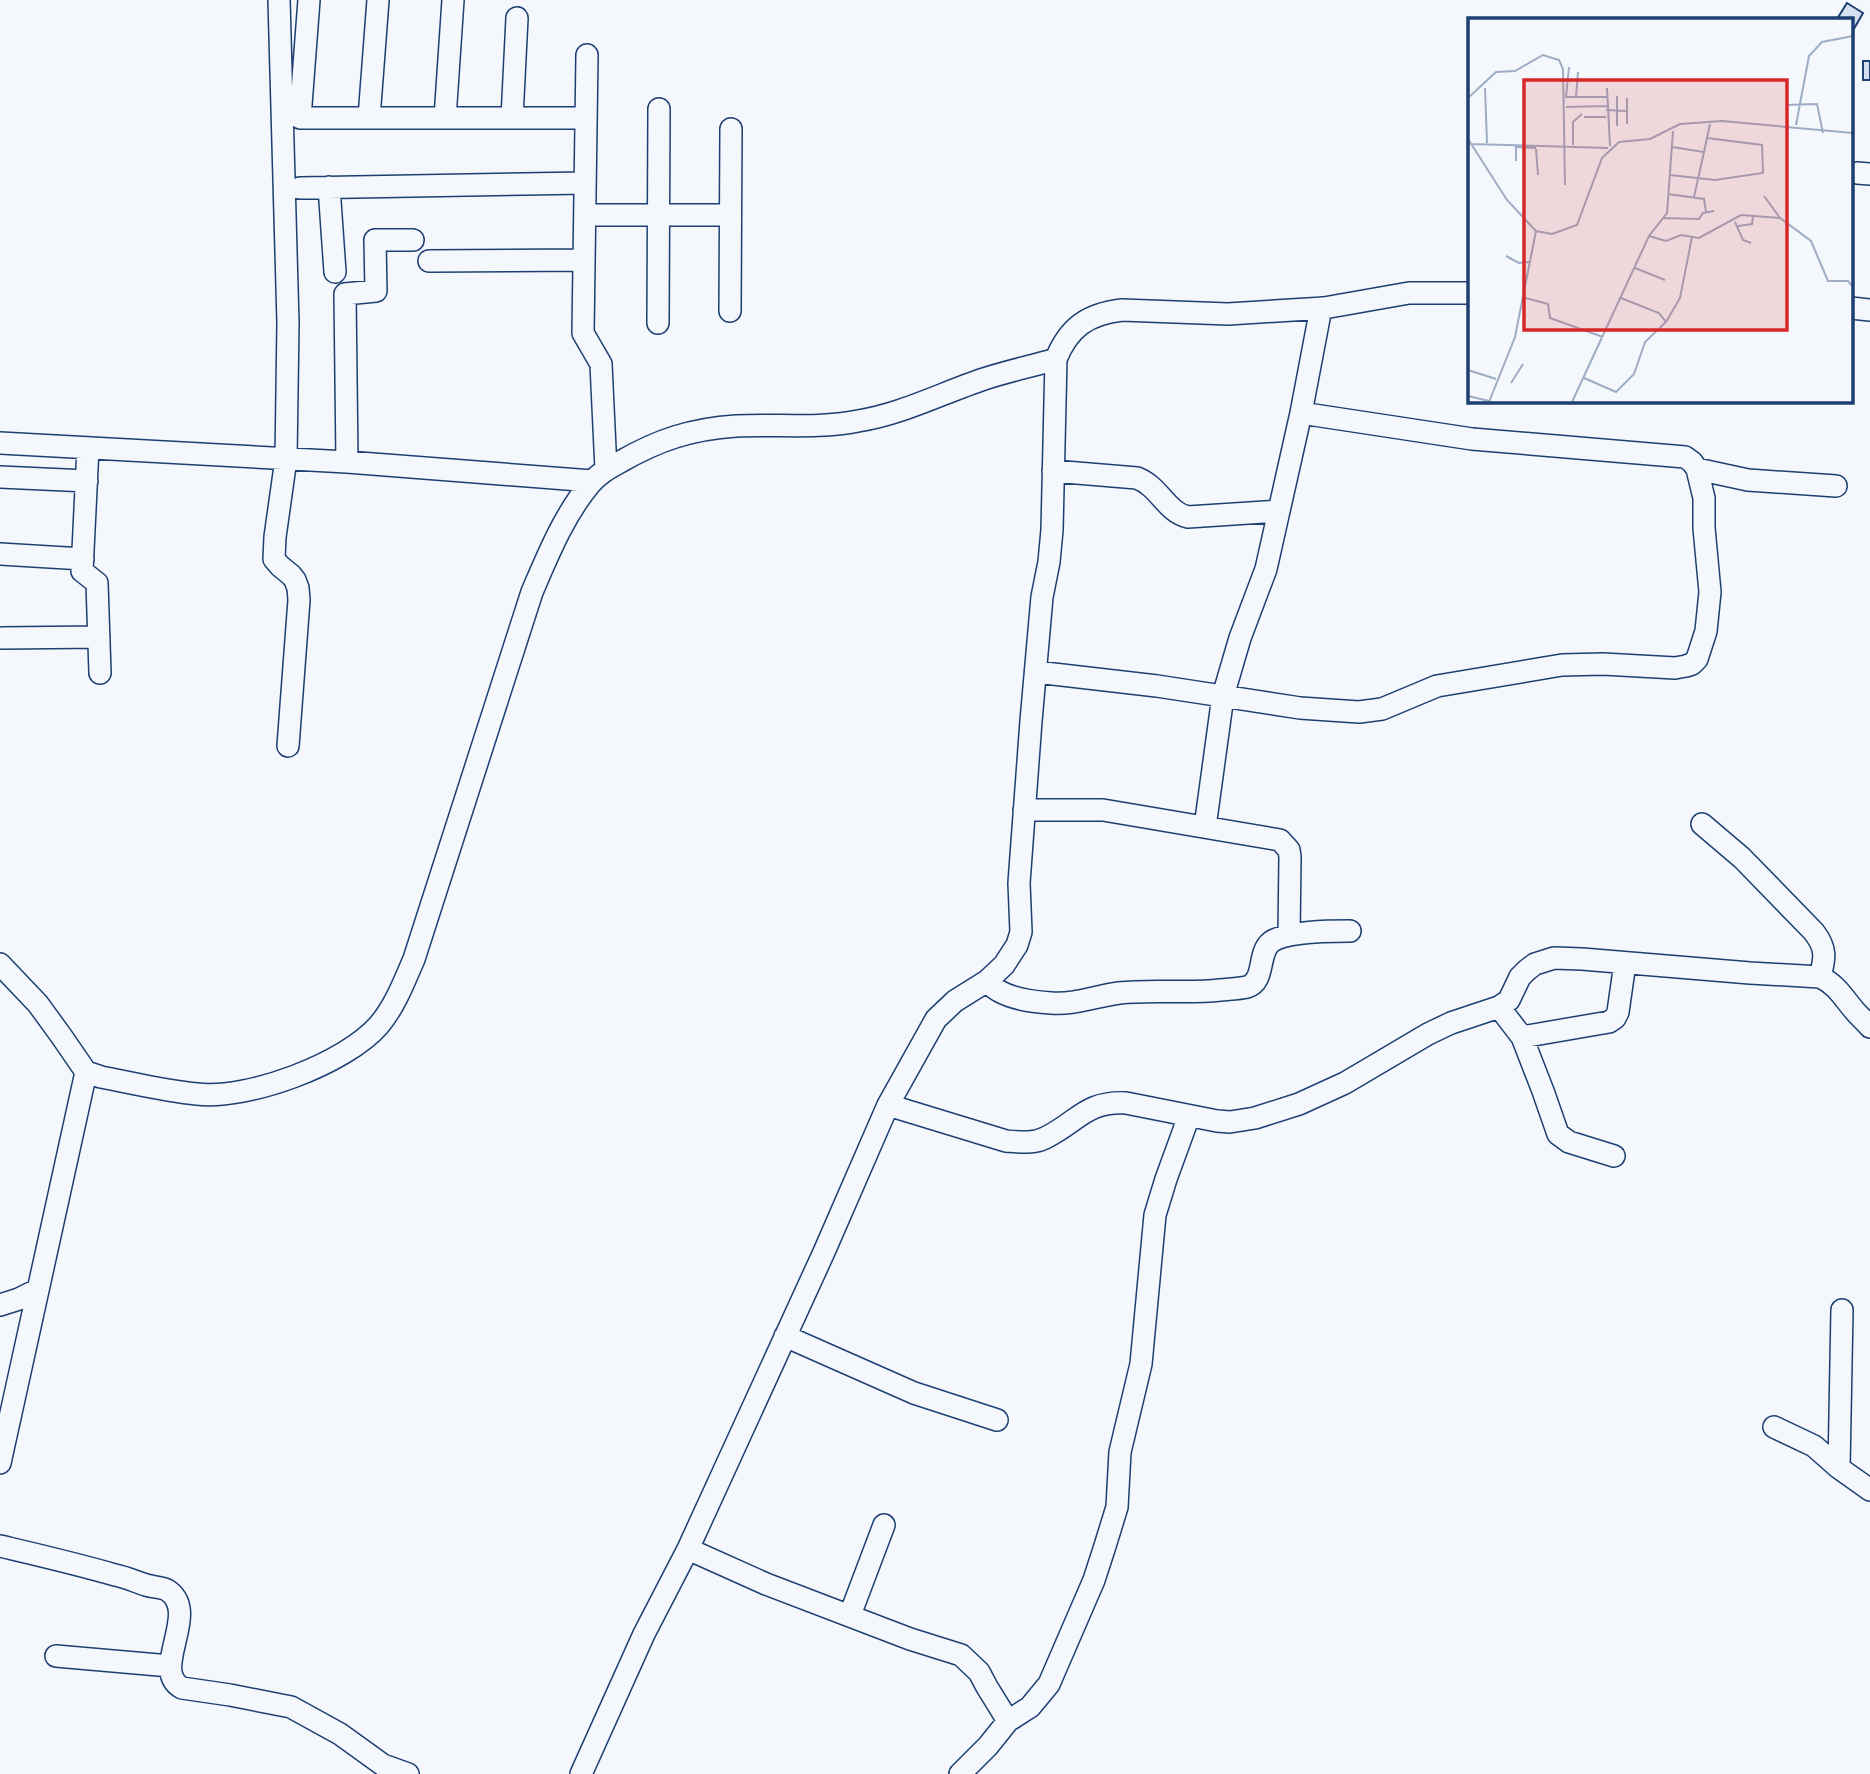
<svg xmlns="http://www.w3.org/2000/svg" width="1870" height="1774" viewBox="0 0 1870 1774" font-family="'Source Serif 4',serif">
<rect width="100%" height="100%" fill="#f4f7fb"/>
<!-- building -->
<path fill="#d5e0f0" stroke="#1d3f73" stroke-width="2" d="M 1847,3 L 1863,13 L 1851,34 L 1851,19 L 1837,19 Z
M 1863,61 L 1870,61 L 1870,80 L 1863,80 Z"/>
<g fill="none" stroke-linecap="round" stroke-linejoin="round">
<defs>
<path id="minor" d="M 279,0 L 288,323 L 286,459 L 275,537 L 274,559 L 280,566 L 291,575 L 295,580 L 298,588 L 299,600 L 288,746
M 309,0 L 300,118 L 586,118
M 587,55 L 583,333 L 601,364 L 606,470
M 369,118 L 378,0
M 445,118 L 453,0
M 512,118 L 517,18
M 1857,173 L 1870,174
M 329,187 L 335,272
M 300,188 L 585,183
M 585,215 L 730,215
M 429,261 L 584,260
M 1851,308 L 1870,310
M 730,311 L 731,129
M 658,323 L 659,109
M 0,443 L 347,462 L 592,481
M 88,448 L 82,571 L 97,583 L 100,673
M 347,462 L 345,294 L 376,291 L 375,240 L 413,240
M 1697,469 L 1748,480 L 1836,486
M 1053,471 L 1137,478 C 1160,487 1166,512 1188,517 L 1279,511 L 1266,569 L 1240,638 L 1223,696 L 1205,827
M 0,477 L 87,481
M 1279,511 L 1301,413 L 1321,308
M 0,554 L 83,559
M 2,638 L 99,637
M 1036,672 L 1157,686 L 1300,708 L 1359,712 L 1382,709 L 1437,686 L 1562,665 L 1603,664 L 1675,668 L 1686,666 L 1692,664 L 1697,659 L 1706,631 L 1710,592 L 1704,528 L 1704,498 L 1697,469 L 1692,462 L 1685,457 L 1472,439 L 1301,413
M 1024,810 L 1103,810 L 1280,840 L 1289,850 L 1290,857 L 1289,935
M 1702,824 L 1742,858 L 1814,932 C 1827,949 1825,958 1820,977
M 0,964 L 38,1004 L 62,1037 L 86,1072 L 101,1077 C 133,1083 165,1091 197,1094 C 248,1100 345,1064 379,1025 C 395,1006 404,982 414,959 L 532,592 C 548,555 564,515 590,484 C 598,474 609,468 620,462 C 658,440 691,429 736,426 C 777,424 818,429 858,421 C 902,414 942,393 984,379 C 1008,371 1033,366 1056,359
M 987,981 C 990,984 994,989 999,991 C 1013,999 1034,1002 1051,1003 C 1074,1005 1096,996 1119,993 C 1153,989 1187,994 1220,990 C 1229,989 1238,989 1247,987 C 1266,981 1257,953 1271,942 C 1286,931 1331,931 1350,931
M 1499,1007 L 1522,1037 L 1543,1091 L 1558,1134 L 1569,1142 L 1614,1156
M 1522,1037 L 1609,1022 L 1615,1018 L 1618,1012 L 1625,963
M 888,1105 L 1006,1141 C 1019,1142 1033,1144 1045,1138 C 1078,1122 1085,1101 1126,1103 L 1217,1121 L 1230,1122 L 1255,1118 L 1299,1104 L 1345,1083 L 1428,1034 L 1451,1023 L 1499,1007 L 1509,1000 L 1520,977 L 1527,970 L 1535,964 L 1554,958 L 1582,959 L 1750,973 L 1820,977 C 1836,984 1843,997 1854,1010 C 1859,1016 1865,1021 1870,1027
M 0,1305 L 19,1299 L 37,1290
M 1842,1310 L 1839,1468 L 1870,1490
M 785,1336 L 914,1393 L 997,1420
M 1774,1427 L 1814,1446 L 1839,1468
M 0,1463 L 86,1072
M 0,1546 C 38,1555 77,1564 115,1575 C 126,1577 136,1582 146,1585 C 152,1587 162,1587 167,1590 C 202,1612 149,1670 182,1688 L 230,1695 L 291,1707 L 340,1734 L 383,1765 L 408,1774
M 688,1549 L 766,1584 L 910,1639 L 961,1655 L 979,1672 L 987,1687 L 1008,1721 L 988,1746 L 960,1774
M 850,1615 L 884,1525
M 56,1656 L 170,1666
M 1008,1721 L 1030,1707 L 1049,1684 L 1094,1580 L 1105,1546 L 1117,1507 L 1120,1452 L 1141,1364 L 1155,1215 L 1166,1179 L 1189,1116
M 581,1774 L 644,1634 L 688,1549 L 824,1252 L 888,1105 L 936,1019 L 955,1001 L 987,981 L 1004,965 L 1017,945 L 1021,932 L 1019,883 L 1031,721 L 1042,597 L 1049,562 L 1052,530 L 1056,359 C 1069,327 1088,314 1122,310 L 1228,314 L 1324,308 L 1409,293 L 1469,293"/>
</defs>
<!-- minor casing -->
<use href="#minor" stroke="#1d3f73" stroke-width="24"/>
<!-- minor -->
<use href="#minor" stroke="#f4f7fb" stroke-width="21"/>
</g>
<!-- overview -->
<g transform="translate(1468 18)">
<rect width="385" height="385" fill="#f4f7fb"/>
<path fill="none" stroke="#9eadc5" stroke-width="2" d="M 101,49 L 98,79 L 139,79M 17,70 L 19,125M 139,70 L 142,128M 108,79 L 110,54M 0,80 L 28,54 L 47,53 L 75,37 L 91,42 L 95,51 L 97,167M 318,87 L 349,86 L 355,115M 98,89 L 139,88M 138,92 L 159,93M 116,99 L 138,99M 159,106 L 159,80M 328,107 L 341,38 L 354,24 L 385,18M 149,108 L 149,78M 0,121 L 39,182 L 68,213 L 84,216 L 109,207 L 134,140 L 151,124 L 182,121 L 212,106 L 254,103 L 385,115M 2,126 L 140,130M 105,127 L 105,104 L 114,96M 204,129 L 236,134 L 226,179M 68,131 L 70,157M 236,134 L 242,106M 48,143 L 48,129 L 68,130M 202,157 L 247,162 L 295,155 L 294,127 L 239,120M 200,176 L 236,181 L 238,194M 296,178 L 312,200M 195,200 L 231,201 L 235,195 L 246,193M 267,204 L 275,222 L 283,225M 270,208 L 284,206 L 285,198M 181,218 L 198,223 L 213,217 L 231,220 L 273,197 L 312,200 L 343,223 L 360,263 L 380,263 L 385,269M 38,238 L 51,245 L 61,244M 167,250 L 197,262M 54,279 L 80,286 L 82,300 L 135,319M 198,304 L 212,280 L 224,219M 0,352 L 28,361M 116,360 L 148,374 L 166,356 L 177,324 L 198,304 L 191,295 L 153,280M 43,365 L 55,346M 0,378 L 21,383M 21,384 L 47,319 L 68,213M 104,384 L 181,218 L 199,195 L 205,113"/>
<path fill="#d62828" fill-opacity="0.15" stroke="#d62828" stroke-width="3.5" d="M 56,62 L 319,62 L 319,312 L 56,312 Z"/>
<rect width="385" height="385" fill="none" stroke="#1d3f73" stroke-width="3.5"/>
</g>
</svg>
